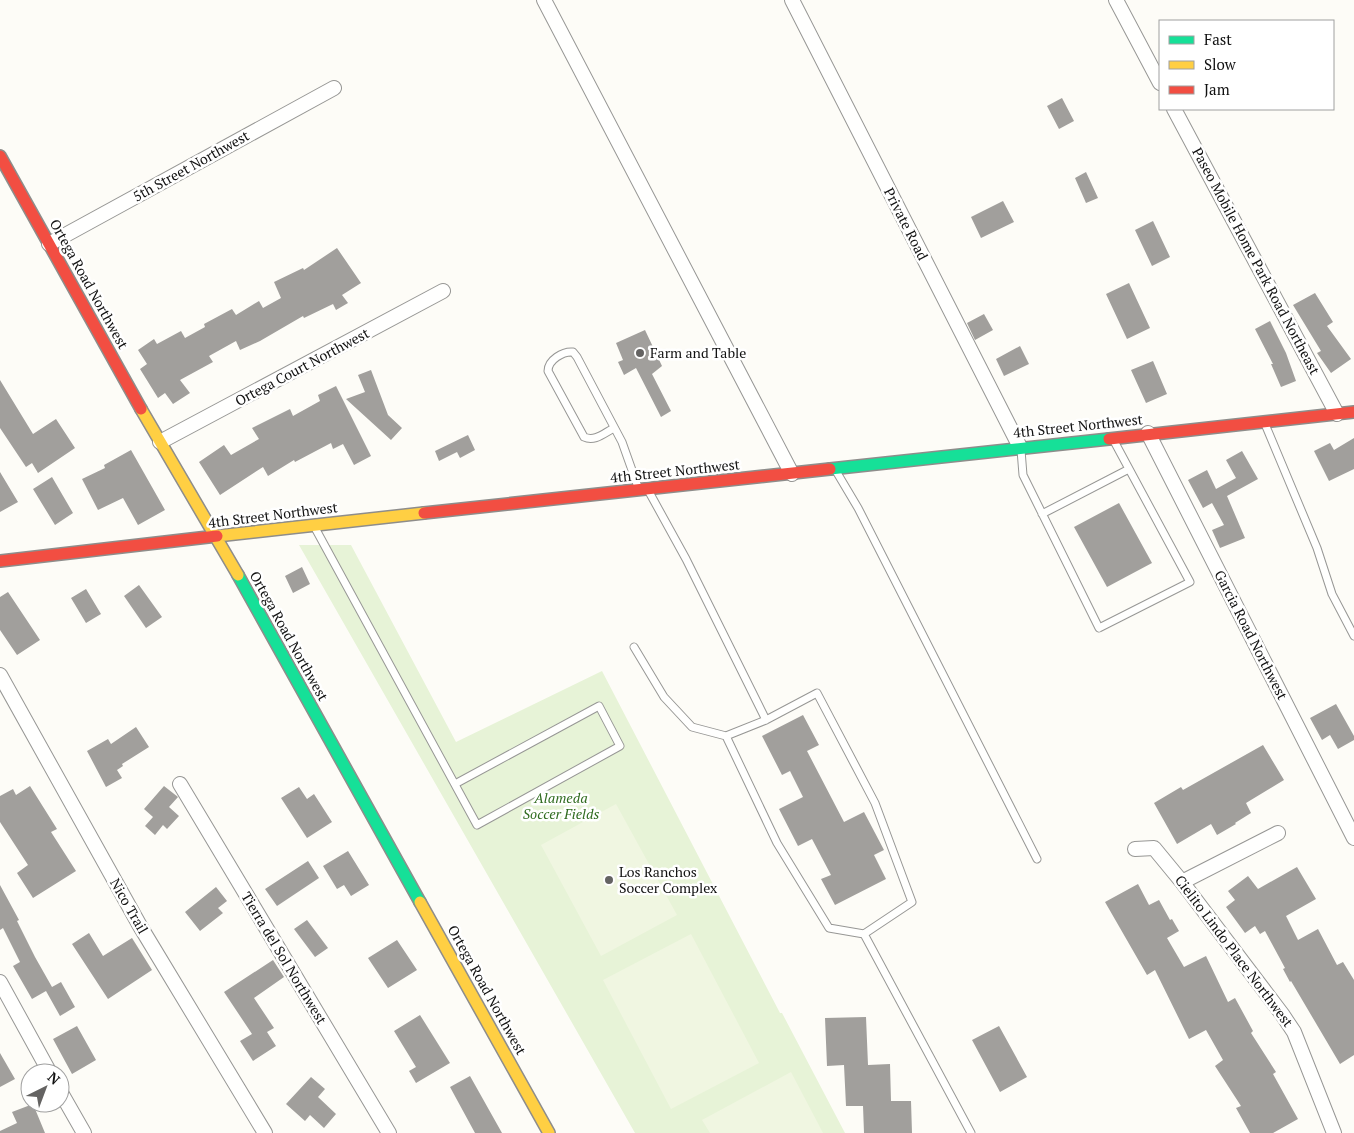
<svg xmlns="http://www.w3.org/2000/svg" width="1354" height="1133" viewBox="0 0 1354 1133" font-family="'PT Serif',serif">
<rect width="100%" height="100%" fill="#fdfcf7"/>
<!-- green -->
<path fill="#e7f3d7" d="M 299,545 L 351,545 L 456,742 L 602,671 L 780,1013 L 782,1013 L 845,1133 L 635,1133 Z"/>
<!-- pitch -->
<path fill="#f0f6e1" d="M 616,804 L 677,915 L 601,956 L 541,845 Z
M 691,934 L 759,1063 L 671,1109 L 603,980 Z
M 791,1072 L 823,1133 L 710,1133 L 702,1120 Z"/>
<!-- building -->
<path fill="#a19f9c" d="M 1062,98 L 1074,121 L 1059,129 L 1047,106 Z
M 1086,172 L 1098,198 L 1086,203 L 1075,178 Z
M 1003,201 L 1014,222 L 981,238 L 971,217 Z
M 1153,221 L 1170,257 L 1152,266 L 1135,230 Z
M 337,248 L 361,283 L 342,295 L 348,303 L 336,310 L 333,304 L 304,318 L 303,316 L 260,341 L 240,350 L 236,341 L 209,356 L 213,362 L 180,380 L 190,393 L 173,404 L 165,393 L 158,398 L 140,369 L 147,364 L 138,350 L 154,339 L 157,344 L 181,331 L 185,338 L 205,327 L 204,324 L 232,309 L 236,315 L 259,301 L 263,308 L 281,298 L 274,282 L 303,268 L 304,270 Z
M 1129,283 L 1150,328 L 1127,339 L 1106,294 Z
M 1315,293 L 1333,322 L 1327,326 L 1351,359 L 1331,373 L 1317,353 L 1321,351 L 1293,305 Z
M 984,314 L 993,330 L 975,340 L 967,323 Z
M 1270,321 L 1286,353 L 1296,381 L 1281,387 L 1271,364 L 1273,364 L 1255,329 Z
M 645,330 L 662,366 L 652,374 L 671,411 L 661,417 L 636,368 L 624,375 L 618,362 L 623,360 L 616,343 Z
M 1020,346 L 1029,364 L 1004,376 L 996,359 Z
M 1153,361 L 1167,394 L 1146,403 L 1131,370 Z
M 371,370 L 388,415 L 402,428 L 391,440 L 346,399 L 365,392 L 358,375 Z
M 0,380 L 33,434 L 56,419 L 75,448 L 38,473 L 32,463 L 26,467 L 0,428 Z
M 336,386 L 371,456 L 354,465 L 343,444 L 333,449 L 331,443 L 295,462 L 294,460 L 268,476 L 263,467 L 220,495 L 199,462 L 224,445 L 231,455 L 259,439 L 252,428 L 290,409 L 293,416 L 320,401 L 318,395 Z
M 468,435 L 475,450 L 460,458 L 457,452 L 439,461 L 435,451 Z
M 1354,438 L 1354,469 L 1329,481 L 1314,451 L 1330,443 L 1334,450 Z
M 131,450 L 165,510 L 138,525 L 123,498 L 98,510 L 82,479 L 105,468 L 104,465 Z
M 1242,451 L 1258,479 L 1227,496 L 1245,538 L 1220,548 L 1212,530 L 1224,525 L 1212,503 L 1203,508 L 1188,480 L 1207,470 L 1216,489 L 1236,478 L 1226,460 Z
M 0,472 L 18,502 L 0,512 Z
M 52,477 L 73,513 L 55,525 L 33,489 Z
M 1119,503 L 1152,563 L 1107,587 L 1074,527 Z
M 302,567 L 310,584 L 293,593 L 285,576 Z
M 139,585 L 162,617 L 146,628 L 124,596 Z
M 86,589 L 101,614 L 86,623 L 71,598 Z
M 8,592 L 40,640 L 17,655 L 0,630 L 0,597 Z
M 1336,704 L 1354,736 L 1354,740 L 1338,749 L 1330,735 L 1322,740 L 1310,718 Z
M 803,715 L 819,745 L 807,751 L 844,822 L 864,812 L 884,850 L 874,855 L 886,879 L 835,905 L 821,879 L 831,875 L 812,839 L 798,846 L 779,809 L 803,797 L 790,771 L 782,775 L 762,736 Z
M 136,727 L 149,747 L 122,764 L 123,766 L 117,770 L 122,778 L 106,787 L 87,751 L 108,739 L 111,744 Z
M 1263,745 L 1284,780 L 1246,803 L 1251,813 L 1235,823 L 1236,824 L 1217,835 L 1211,824 L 1177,844 L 1154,803 L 1181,787 L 1183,790 Z
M 30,786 L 57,829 L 51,832 L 76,871 L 33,898 L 17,873 L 28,865 L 0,822 L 0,796 L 13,789 L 16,795 Z
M 164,786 L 178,797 L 169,807 L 179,816 L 167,829 L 163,825 L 155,835 L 145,826 L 153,817 L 144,809 Z
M 299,787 L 307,799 L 314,794 L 332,822 L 307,838 L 281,798 Z
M 348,851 L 369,885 L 351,896 L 344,885 L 337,889 L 323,866 Z
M 308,861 L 319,878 L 277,906 L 265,889 Z
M 1297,867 L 1316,899 L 1286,916 L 1298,940 L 1318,929 L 1337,965 L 1343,962 L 1354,980 L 1354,1055 L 1340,1064 L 1291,981 L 1290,982 L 1283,969 L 1285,968 L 1265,931 L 1260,934 L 1255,926 L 1245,933 L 1226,907 L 1235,900 L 1228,891 L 1248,876 L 1258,889 Z
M 1138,884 L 1149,905 L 1159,900 L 1170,920 L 1172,919 L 1179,931 L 1167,938 L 1184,967 L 1206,956 L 1228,1002 L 1235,998 L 1253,1031 L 1251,1033 L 1276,1072 L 1273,1074 L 1298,1119 L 1273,1133 L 1250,1133 L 1236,1108 L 1241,1106 L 1215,1066 L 1223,1060 L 1206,1030 L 1189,1039 L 1155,970 L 1147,975 L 1105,902 Z
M 0,885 L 19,920 L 17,921 L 35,957 L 52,987 L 61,982 L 75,1007 L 60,1016 L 46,991 L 32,999 L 13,966 L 20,962 L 3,928 L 0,930 Z
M 216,887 L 227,901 L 218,908 L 223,913 L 200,931 L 185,912 Z
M 307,920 L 328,948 L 315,957 L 294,929 Z
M 89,933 L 103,956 L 132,938 L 152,970 L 108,999 L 72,944 Z
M 397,940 L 417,970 L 388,988 L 368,958 Z
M 273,960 L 284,977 L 254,998 L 274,1028 L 267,1032 L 276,1046 L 253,1061 L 240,1041 L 252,1034 L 224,992 Z
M 420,1015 L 450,1063 L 416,1083 L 409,1071 L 416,1067 L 394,1031 Z
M 866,1017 L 868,1065 L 890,1064 L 891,1101 L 911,1101 L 912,1133 L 864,1133 L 863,1106 L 846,1106 L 844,1065 L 827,1066 L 825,1018 Z
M 77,1026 L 96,1060 L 72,1074 L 53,1039 Z
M 999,1026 L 1027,1077 L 1000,1092 L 972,1040 Z
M 0,1053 L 15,1079 L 0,1087 Z
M 470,1076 L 502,1133 L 475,1133 L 450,1087 Z
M 311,1077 L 325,1089 L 318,1097 L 336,1114 L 324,1128 L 310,1115 L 305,1121 L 286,1104 Z
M 33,1104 L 45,1133 L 0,1133 L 0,1131 L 17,1123 L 12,1112 Z"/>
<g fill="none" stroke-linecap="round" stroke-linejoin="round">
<defs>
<path id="lane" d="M 1265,424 L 1317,548 L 1332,594 L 1354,636
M 614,428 C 604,433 595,442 584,437 L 548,371 C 548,360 563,351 573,352 L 577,357 L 622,442 L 638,487
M 1021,450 L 1023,475 L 1099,628 L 1190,582 L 1114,441
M 836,471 L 858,508 L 1037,859
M 648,490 L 686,559 L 766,720
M 1042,514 L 1129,469
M 314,526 L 477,825 L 620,746 L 599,706 L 455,784
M 634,647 L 664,697 L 692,727 L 726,736
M 817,693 L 875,803 L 912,902 L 864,934 L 829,928 L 777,843 L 726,736 L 766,720 Z
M 864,934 L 971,1133"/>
<path id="street" d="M 544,0 L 792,474
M 792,0 L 1020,447
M 1116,0 L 1160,83
M 1174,109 L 1337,414
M 49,244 L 334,88
M 1148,433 L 1354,838
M 160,442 L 443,291
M 0,675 L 140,926 L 265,1133
M 180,784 L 389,1133
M 1135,849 L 1154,848 L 1182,882 L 1282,1014 L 1294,1032 L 1334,1133
M 1182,882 L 1278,833
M 0,982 L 50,1073
M 60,1091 L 84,1133"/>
<path id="fast" d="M 830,469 L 1109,439
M 238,575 L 420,902"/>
<path id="slow" d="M 141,409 L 238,575
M 217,536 L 424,513
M 420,902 L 549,1133"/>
<path id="jam" d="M 0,156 L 141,409
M 1109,439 L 1354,412
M 424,513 L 830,469
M 0,561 L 217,536"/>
</defs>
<!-- lane casing -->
<use href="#lane" stroke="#979795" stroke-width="9"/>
<!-- street casing -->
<use href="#street" stroke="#979795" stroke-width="16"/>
<!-- fast casing -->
<use href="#fast" stroke="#8e8d8b" stroke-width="14"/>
<!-- slow casing -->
<use href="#slow" stroke="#8e8d8b" stroke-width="14"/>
<!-- jam casing -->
<use href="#jam" stroke="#8e8d8b" stroke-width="14"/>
<!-- lane -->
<use href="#lane" stroke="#fffffe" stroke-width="7"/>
<!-- street -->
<use href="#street" stroke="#fffffe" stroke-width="14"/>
<!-- fast -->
<use href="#fast" stroke="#16e098" stroke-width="11"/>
<!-- slow -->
<use href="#slow" stroke="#ffcf43" stroke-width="11"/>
<!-- jam -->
<use href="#jam" stroke="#f24e42" stroke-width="11"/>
</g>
<!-- markers -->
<g fill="#646362" stroke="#fff" stroke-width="2">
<circle cx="640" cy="353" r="5"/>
<circle cx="609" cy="880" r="5"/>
</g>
<g text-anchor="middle" stroke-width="5" stroke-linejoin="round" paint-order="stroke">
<!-- street labels -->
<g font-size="14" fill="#111" stroke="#fff">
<text transform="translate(191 166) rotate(-29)" y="5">5th Street Northwest</text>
<text transform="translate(906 224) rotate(63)" y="5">Private Road</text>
<text transform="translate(1256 261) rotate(62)" y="5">Paseo Mobile Home Park Road Northeast</text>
<text transform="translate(89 284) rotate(61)" y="5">Ortega Road Northwest</text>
<text transform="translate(302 367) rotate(-28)" y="5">Ortega Court Northwest</text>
<text transform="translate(1078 426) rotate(-6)" y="5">4th Street Northwest</text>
<text transform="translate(675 471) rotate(-6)" y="5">4th Street Northwest</text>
<text transform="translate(273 515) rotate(-7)" y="5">4th Street Northwest</text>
<text transform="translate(1251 635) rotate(63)" y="5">Garcia Road Northwest</text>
<text transform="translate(289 636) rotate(61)" y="5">Ortega Road Northwest</text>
<text transform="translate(129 906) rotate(60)" y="5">Nico Trail</text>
<text transform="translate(1234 951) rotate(53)" y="5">Cielito Lindo Place Northwest</text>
<text transform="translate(284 958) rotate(59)" y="5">Tierra del Sol Northwest</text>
<text transform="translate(487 990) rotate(61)" y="5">Ortega Road Northwest</text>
</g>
<!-- poi labels -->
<g font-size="14" fill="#111" stroke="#fff" text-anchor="start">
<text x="650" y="358">Farm and Table</text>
<text x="619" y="877">Los Ranchos<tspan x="619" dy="16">Soccer Complex</tspan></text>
</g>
<!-- park labels -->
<g font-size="14" font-style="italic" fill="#2f6b1f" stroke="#fff">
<text x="561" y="803">Alameda<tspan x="561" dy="16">Soccer Fields</tspan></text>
</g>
</g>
<!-- legend -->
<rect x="1159" y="20" width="175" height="90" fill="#ffffff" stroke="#a0a0a0"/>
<rect x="1169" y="36" width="25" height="8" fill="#16e098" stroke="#a0a0a0"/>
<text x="1204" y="45" font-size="15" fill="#111111">Fast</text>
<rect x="1169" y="61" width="25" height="8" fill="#ffcf43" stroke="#a0a0a0"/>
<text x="1204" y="70" font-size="15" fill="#111111">Slow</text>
<rect x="1169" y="86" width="25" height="8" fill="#f24e42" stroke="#a0a0a0"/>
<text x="1204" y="95" font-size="15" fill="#111111">Jam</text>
<!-- north arrow -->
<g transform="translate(45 1088) rotate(42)"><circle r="24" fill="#ffffff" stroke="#a0a0a0"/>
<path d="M0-4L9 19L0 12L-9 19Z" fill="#646362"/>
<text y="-8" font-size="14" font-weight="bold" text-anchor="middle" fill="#111111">N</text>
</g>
</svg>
